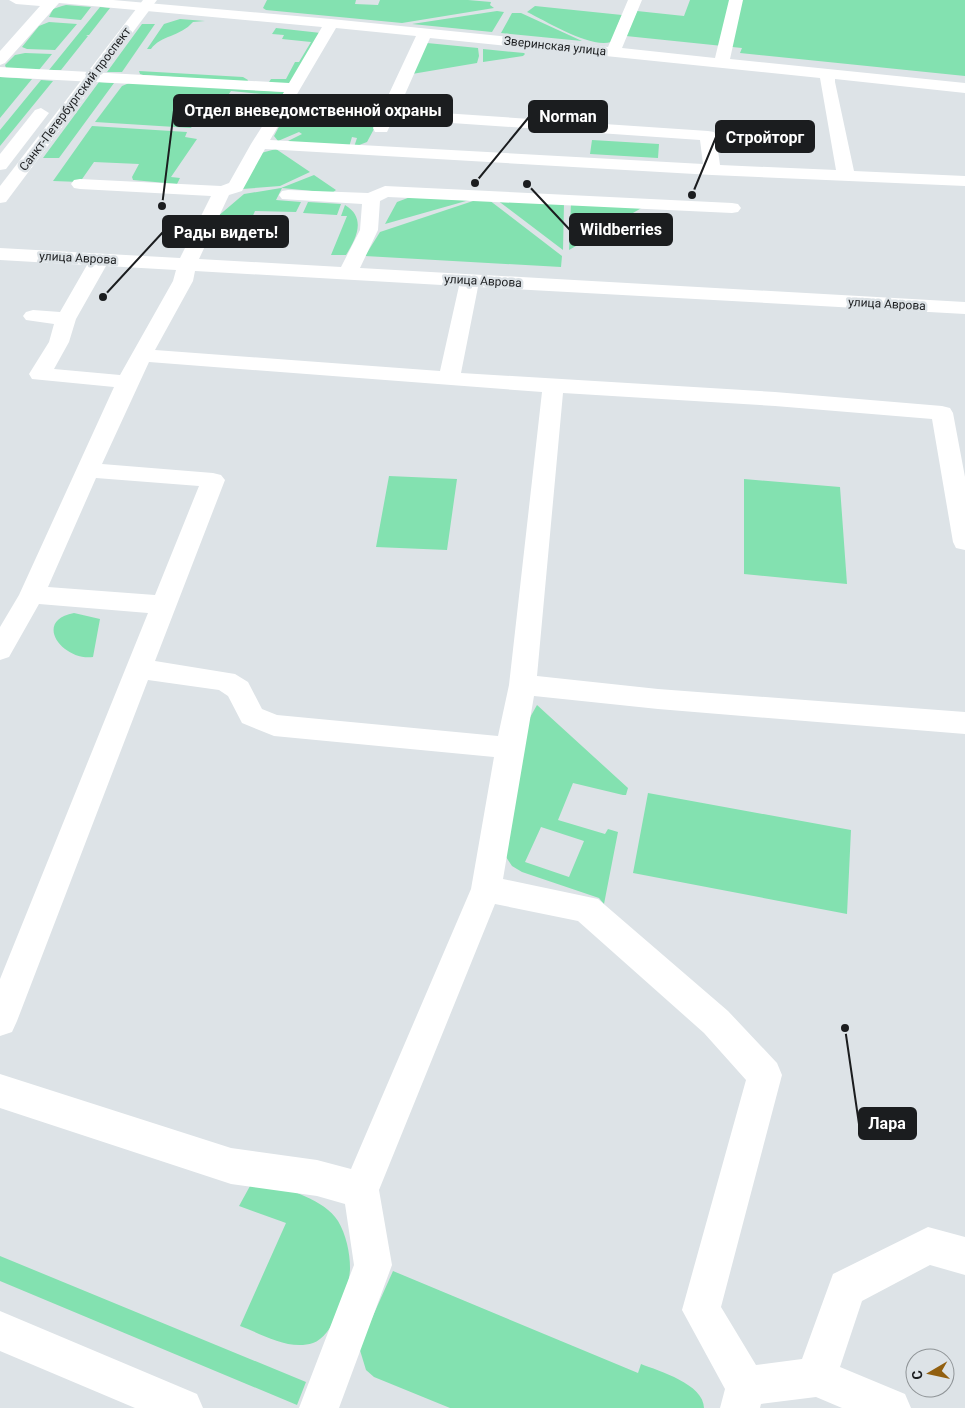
<svg xmlns="http://www.w3.org/2000/svg" width="965" height="1408" viewBox="0 0 965 1408" font-family="Roboto,sans-serif">
<rect width="100%" height="100%" fill="#dde3e7"/>
<!-- green -->
<path fill="#83e1b0" fill-rule="evenodd" d="M 267,0 L 356,0 L 355,4 L 378,5 L 380,0 L 468,0 L 491,2 L 490,5 L 494,8 L 402,23 L 266,10 L 263,8 Z
M 690,0 L 965,0 L 965,76 L 740,53 L 742,48 L 626,36 L 637,11 L 684,16 Z
M 62,6 L 66,5 L 91,7 L 81,20 L 49,17 L 53,9 Z
M 535,6 L 622,15 L 611,42 C 589,48 548,22 527,12 Z
M 100,7 L 110,8 L 89,35 L 86,35 L 88,36 L 61,70 L 49,70 Z
M 497,11 L 504,12 L 492,32 L 412,24 Z
M 512,13 L 521,13 L 582,41 L 501,33 Z
M 180,19 L 205,21 L 193,22 C 180,37 161,35 151,49 L 147,49 L 164,24 Z
M 49,22 L 77,24 L 55,50 L 27,49 L 22,47 L 39,26 Z
M 142,24 L 155,24 L 122,72 L 107,72 Z
M 276,28 L 321,33 L 290,83 L 284,85 L 269,82 L 271,79 L 286,79 L 295,62 L 299,62 L 311,42 L 282,39 L 284,35 L 272,34 Z
M 427,43 L 478,48 L 479,56 L 477,63 L 412,74 Z
M 483,49 L 524,53 L 525,54 L 523,56 L 483,62 Z
M 25,53 L 52,54 L 39,70 L 6,68 L 5,65 L 15,55 Z
M 139,71 L 243,77 L 248,80 L 247,82 L 143,75 L 140,74 Z
M 0,77 L 32,79 L 0,118 Z
M 41,80 L 53,81 L 0,146 L 0,130 Z
M 134,81 L 284,92 L 285,94 L 281,96 L 231,91 L 209,123 L 195,122 L 191,128 L 95,122 L 122,86 Z
M 99,82 L 114,83 L 59,158 L 43,158 Z
M 294,99 L 309,107 L 308,116 L 314,116 L 314,108 L 375,113 L 357,120 L 366,119 L 382,114 L 367,142 L 354,147 L 357,138 L 352,137 L 349,147 L 284,143 L 302,134 L 299,132 L 278,141 L 274,136 Z
M 92,126 L 187,132 L 185,137 L 197,139 L 171,177 L 180,178 L 177,184 L 133,180 L 132,177 L 139,164 L 94,162 L 80,182 L 53,181 Z
M 592,140 L 659,144 L 658,158 L 590,154 Z
M 276,149 L 310,172 L 280,186 L 242,189 L 261,153 Z
M 314,175 L 336,190 L 332,193 L 282,188 L 276,200 L 301,202 L 296,212 L 255,211 L 248,227 L 213,225 L 217,217 L 244,194 L 281,188 Z
M 413,196 L 473,199 L 385,224 L 397,202 Z
M 479,199 L 489,200 L 562,256 L 561,267 L 365,256 L 380,232 Z
M 497,200 L 564,203 L 563,250 Z
M 308,202 L 341,204 L 337,215 L 303,213 Z
M 571,203 L 645,206 L 569,250 Z
M 345,205 C 367,218 356,239 346,255 L 331,255 L 347,216 L 341,216 Z
M 389,476 L 457,479 L 447,550 L 376,547 Z
M 744,479 L 840,487 L 847,584 L 744,574 Z
M 74,613 L 100,619 L 93,657 C 63,661 32,621 74,613 Z
M 537,705 L 628,788 L 626,795 L 623,795 L 573,783 L 558,820 L 605,834 L 608,829 L 618,832 L 604,904 L 599,898 L 522,872 L 512,866 L 504,854 L 528,721 ZM 541,827 L 584,841 L 569,877 L 525,862 Z
M 648,793 L 851,830 L 847,914 L 633,873 Z
M 266,1180 C 289,1191 324,1199 338,1221 C 346,1234 350,1253 350,1268 C 350,1289 333,1337 313,1343 C 289,1351 262,1334 240,1326 L 286,1223 L 239,1206 L 250,1186 Z
M 0,1256 L 306,1382 L 297,1405 L 0,1281 Z
M 393,1271 L 638,1373 L 641,1364 C 659,1371 704,1384 704,1408 L 450,1408 L 374,1377 L 366,1370 L 359,1347 Z"/>
<g fill="none" stroke-linecap="round" stroke-linejoin="round">
<!-- minor -->
<path fill="#fff" fill-rule="evenodd" d="M 9,0 L 113,0 L 331,19 L 608,47 L 628,0 L 642,0 L 622,48 L 715,58 L 729,0 L 743,0 L 730,59 L 965,83 L 965,93 L 835,79 L 835,82 L 854,171 L 965,176 L 965,186 L 712,175 L 265,149 L 242,191 L 229,195 L 199,259 L 341,267 L 360,230 L 362,204 L 282,199 L 279,195 L 282,191 L 288,190 L 368,193 L 385,186 L 732,203 L 738,204 L 741,208 L 738,212 L 732,213 L 388,197 L 380,201 L 378,230 L 360,268 L 965,302 L 965,314 L 478,287 L 461,373 L 775,392 L 942,406 L 950,408 L 953,413 L 965,477 L 965,550 L 956,548 L 953,542 L 932,419 L 775,406 L 563,393 L 537,676 L 658,689 L 965,712 L 965,734 L 658,709 L 534,696 L 503,879 L 598,899 L 728,1011 L 777,1063 L 782,1075 L 721,1307 L 756,1365 L 802,1359 L 833,1274 L 928,1227 L 965,1237 L 965,1275 L 930,1265 L 862,1301 L 840,1367 L 905,1394 L 911,1408 L 842,1408 L 816,1397 L 761,1404 L 760,1408 L 720,1408 L 725,1389 L 682,1310 L 746,1080 L 704,1033 L 578,921 L 495,904 L 379,1190 L 392,1265 L 339,1408 L 299,1408 L 354,1265 L 345,1204 L 317,1196 L 231,1184 L 0,1108 L 0,1074 L 231,1148 L 317,1160 L 351,1169 L 471,889 L 494,757 L 274,736 L 242,723 L 228,696 L 219,690 L 148,680 L 17,1021 L 12,1032 L 0,1036 L 0,979 L 148,613 L 39,604 L 9,657 L 0,660 L 0,627 L 19,595 L 114,387 L 32,379 L 29,374 L 49,342 L 54,324 L 26,320 L 23,316 L 26,312 L 33,310 L 60,312 L 87,265 L 0,260 L 0,248 L 180,258 L 211,196 L 80,189 L 74,188 L 71,184 L 74,180 L 80,179 L 221,186 L 229,183 L 251,144 L 284,92 L 0,77 L 0,67 L 289,83 L 322,27 L 59,3 L 5,63 L 0,65 L 0,51 L 40,6 L 16,4 ZM 336,28 L 416,36 L 373,128 L 375,132 L 387,132 L 393,119 L 700,140 L 703,164 L 270,140 ZM 430,38 L 820,78 L 836,170 L 720,165 L 716,136 L 714,132 L 708,131 L 398,110 ZM 106,266 L 176,270 L 173,281 L 120,375 L 54,369 L 69,342 L 76,319 ZM 195,271 L 459,286 L 440,371 L 155,350 L 193,281 ZM 149,362 L 542,392 L 509,685 L 498,736 L 277,715 L 262,709 L 248,682 L 235,674 L 155,661 L 225,480 L 221,475 L 213,473 L 102,464 ZM 96,478 L 199,486 L 155,595 L 48,587 Z
M 0,1311 L 197,1394 L 203,1408 L 135,1408 L 0,1351 Z"/>
<!-- major -->
<path fill="#fff" fill-rule="evenodd" d="M 143,0 L 157,0 L 6,202 L 0,203 L 0,186 Z
M 41,108 L 49,113 L 6,169 L 0,170 L 0,154 L 35,110 Z"/>
</g>
<g text-anchor="middle" stroke-width="5" stroke-linejoin="round" paint-order="stroke">
<!-- far-street labels -->
<g font-size="12" fill="#1b1d1f" stroke="#dde3e7">
<text transform="translate(555 46) rotate(6)" y="4">Зверинская улица</text>
<text transform="translate(75 99) rotate(-53)" y="4">Санкт-Петербургский проспект</text>
<text transform="translate(78 258) rotate(3)" y="4">улица Аврова</text>
<text transform="translate(483 281) rotate(3)" y="4">улица Аврова</text>
<text transform="translate(887 304) rotate(3)" y="4">улица Аврова</text>
</g>
</g>
<!-- callouts -->
<path fill="none" stroke="#1b1d1f" stroke-width="2" d="M162 206L174 110M475 183L529 117M692 195L716 137M527 184L570 230M103 297L163 232M845 1028L859 1124"/>
<g fill="#1b1d1f" stroke="#dde3e7" stroke-width="2">
<circle cx="162" cy="206" r="5"/>
<circle cx="475" cy="183" r="5"/>
<circle cx="692" cy="195" r="5"/>
<circle cx="527" cy="184" r="5"/>
<circle cx="103" cy="297" r="5"/>
<circle cx="845" cy="1028" r="5"/>
</g>
<g fill="#1b1d1f" stroke="#1b1d1f" stroke-width="2">
<rect x="174" y="95" width="278" height="31" rx="5"/>
<rect x="529" y="101" width="78" height="31" rx="5"/>
<rect x="716" y="121" width="98" height="31" rx="5"/>
<rect x="570" y="214" width="102" height="31" rx="5"/>
<rect x="163" y="216" width="125" height="31" rx="5"/>
<rect x="859" y="1108" width="57" height="31" rx="5"/>
</g>
<g font-size="16" text-anchor="middle" font-weight="bold" fill="#fff">
<text x="313" y="116">Отдел вневедомственной охраны</text>
<text x="568" y="122">Norman</text>
<text x="765" y="143">Стройторг</text>
<text x="621" y="235">Wildberries</text>
<text x="226" y="238">Рады видеть!</text>
<text x="887" y="1129">Лара</text>
</g>
<!-- north arrow -->
<g transform="translate(930 1373) rotate(261)"><circle r="24" fill="#dde3e7" stroke="#8f9497"/>
<path d="M0-4L9 19L0 12L-9 19Z" fill="#926010"/>
<text y="-8" font-size="14" font-weight="bold" text-anchor="middle" fill="#1b1d1f">С</text>
</g>
</svg>
